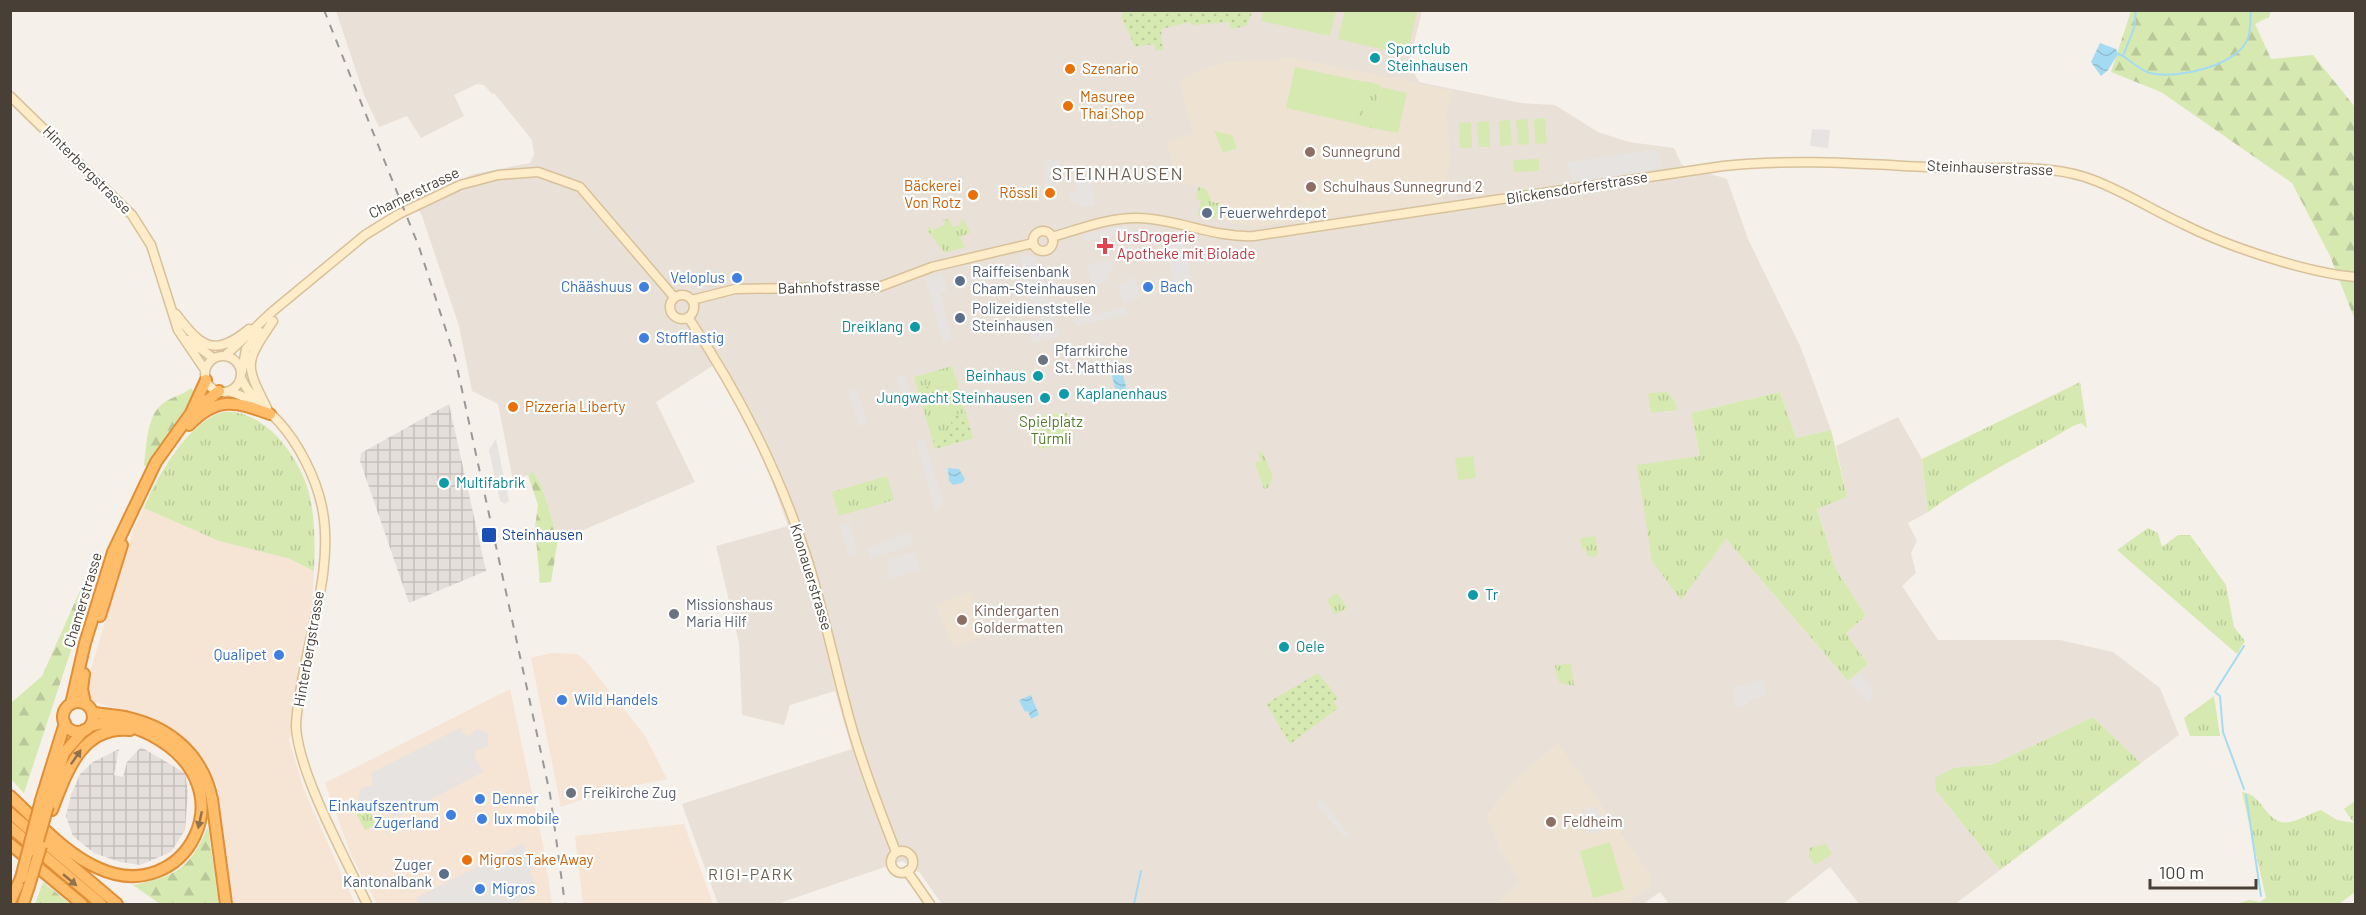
<svg xmlns="http://www.w3.org/2000/svg" width="2366" height="915" viewBox="0 0 2366 915" font-family="Barlow,sans-serif">
<defs>
<pattern id="industrial-grid" width="8" height="8" patternUnits="userSpaceOnUse" patternTransform="scale(1.5)"><rect width="8" height="8" fill="#e4dfda"/><path d="M0 4h8M4 0v8" fill="none" stroke="#c5c0bc"/></pattern>
<pattern id="grass-tufts" width="24" height="20" patternUnits="userSpaceOnUse" patternTransform="scale(1.5)"><rect width="24" height="20" fill="#d6e9b1"/><path d="M3 7l-1-3M5 7V3M7 7l1-3M15 17l-1-3M17 17v-4M19 17l1-3" fill="none" stroke="#b9c999"/></pattern>
<pattern id="forest-firs" width="22" height="20" patternUnits="userSpaceOnUse" patternTransform="scale(1.5)"><rect width="22" height="20" fill="#d6e9b1"/><path d="M5 1l3.5 6h-7zM16 11l3.5 6h-7z" fill="#b9c999"/></pattern>
<pattern id="garden-dots" width="8" height="8" patternUnits="userSpaceOnUse" patternTransform="scale(1.5)"><rect width="8" height="8" fill="#d6e9b1"/><path d="M2 2h.1M6 6h.1" fill="none" stroke="#b9c999" stroke-width="1.8" stroke-linecap="round"/></pattern>
<pattern id="water-waves" width="16" height="10" patternUnits="userSpaceOnUse" patternTransform="scale(1.5)"><rect width="16" height="10" fill="#a5dbf2"/><path d="M0 5q4-4 8 0t8 0" fill="none" stroke="#90bdd0"/></pattern>
</defs>
<rect width="100%" height="100%" fill="#f5f0e9"/>
<!-- residential -->
<path fill="#e9e1d7" d="M 336,11 L 1422,11 L 1409,63 L 1419,82 L 1521,103 L 1555,105 L 1598,132 L 1629,142 L 1674,148 L 1682,165 L 1727,179 L 1748,239 L 1801,348 L 1831,430 L 1796,438 L 1780,392 L 1691,413 L 1700,456 L 1680,600 L 1726,539 L 1848,681 L 1868,664 L 1846,633 L 1866,616 L 1836,569 L 1817,508 L 1847,497 L 1836,446 L 1898,417 L 1922,459 L 1928,512 L 1908,523 L 1917,541 L 1911,553 L 1916,573 L 1902,586 L 1938,640 L 2060,640 L 2113,652 L 2160,688 L 2179,735 L 2141,763 L 2093,717 L 1994,764 L 1954,768 L 1936,791 L 2000,870 L 1955,904 L 1859,904 L 1830,867 L 1783,904 L 1669,904 L 1660,892 L 1643,904 L 942,904 L 920,873 L 902,861 L 777,904 L 718,904 L 682,804 L 852,749 L 835,691 L 790,705 L 784,725 L 742,715 L 739,643 L 716,546 L 788,526 L 762,452 L 714,365 L 656,402 L 695,482 L 565,538 L 558,539 L 542,487 L 533,473 L 513,481 L 498,404 L 472,391 L 459,326 L 422,216 L 413,200 L 474,174 L 530,163 L 534,154 L 532,140 L 494,93 L 492,94 L 484,85 L 477,84 L 454,95 L 464,116 L 421,138 L 407,116 L 379,127 L 364,95 Z"/>
<!-- commercial -->
<path fill="#f6e4d4" d="M 144,508 L 219,541 L 290,559 L 314,571 L 309,644 L 297,718 L 289,740 L 304,790 L 355,904 L 232,904 L 227,876 L 218,787 L 203,757 L 169,729 L 141,716 L 92,701 L 87,687 L 94,658 L 134,528 Z
M 551,653 L 577,654 L 585,660 L 645,736 L 667,779 L 603,792 L 561,807 L 531,658 Z
M 510,689 L 544,850 L 552,904 L 377,904 L 352,857 L 325,783 Z
M 684,824 L 713,904 L 583,904 L 575,836 Z"/>
<!-- industrial -->
<path fill="url(#industrial-grid)" d="M 449,404 L 486,571 L 409,603 L 360,461 L 361,453 Z
M 141,747 L 185,773 L 188,792 L 185,830 L 171,852 L 140,865 L 120,862 L 94,853 L 73,836 L 66,816 L 71,795 L 80,774 L 93,762 L 119,749 L 114,775 L 123,777 L 127,762 Z"/>
<!-- education -->
<path fill="#eee3d3" d="M 1295,58 L 1453,91 L 1447,114 L 1450,161 L 1442,202 L 1253,227 L 1198,215 L 1201,200 L 1196,199 L 1198,187 L 1179,183 L 1167,142 L 1193,133 L 1179,80 L 1200,70 L 1226,62 Z
M 971,592 L 988,635 L 953,648 L 936,605 Z
M 1558,743 L 1651,876 L 1650,886 L 1626,904 L 1496,904 L 1520,883 L 1498,845 L 1487,815 L 1516,778 Z"/>
<!-- grass -->
<path fill="url(#grass-tufts)" d="M 1365,81 L 1381,85 L 1371,128 L 1356,124 Z
M 1214,131 L 1232,135 L 1237,148 L 1223,153 Z
M 1198,187 L 1206,189 L 1212,202 L 1220,203 L 1216,219 L 1198,215 L 1201,200 L 1196,199 Z
M 949,219 L 953,227 L 961,224 L 960,220 L 965,221 L 970,233 L 960,237 L 965,247 L 945,253 L 927,230 L 929,226 L 932,231 L 945,224 L 943,220 Z
M 952,366 L 973,438 L 935,449 L 914,377 Z
M 2080,382 L 2087,428 L 2081,423 L 2073,426 C 2025,455 1973,479 1928,512 L 1922,459 Z
M 1667,392 L 1674,400 L 1677,410 L 1651,413 L 1648,393 Z
M 1780,392 L 1796,438 L 1831,430 L 1847,497 L 1817,509 L 1836,569 L 1866,616 L 1846,633 L 1868,664 L 1848,681 L 1726,539 L 1681,600 L 1652,561 L 1637,465 L 1700,456 L 1691,413 Z
M 224,412 C 266,409 302,460 310,497 C 315,519 315,548 314,571 L 290,559 L 219,541 L 144,508 C 157,477 189,420 224,412 Z
M 1067,413 L 1070,444 L 1039,449 L 1033,420 L 1037,416 Z
M 1258,452 L 1263,453 L 1273,477 L 1268,488 L 1264,489 L 1255,463 L 1261,461 Z
M 887,476 L 894,500 L 839,516 L 832,492 Z
M 2148,528 L 2158,533 L 2162,547 L 2178,535 L 2190,535 L 2226,585 L 2234,627 L 2245,641 L 2237,654 L 2117,550 Z
M 1595,536 L 1598,553 L 1595,557 L 1587,556 L 1586,549 L 1582,549 L 1580,538 Z
M 1337,593 L 1347,608 L 1335,615 L 1327,600 Z
M 1571,664 L 1574,686 L 1560,683 L 1557,678 L 1555,665 Z
M 2214,696 L 2220,736 L 2190,736 L 2184,718 Z
M 2093,717 L 2141,763 L 2000,870 L 1936,791 L 1935,778 L 1954,768 L 1994,764 Z
M 2242,792 C 2264,794 2266,827 2290,822 C 2300,820 2311,813 2321,810 L 2337,820 L 2354,823 L 2344,809 L 2355,801 L 2355,892 L 2339,904 L 2236,904 L 2249,900 L 2260,902 L 2266,898 Z
M 361,804 L 369,806 L 376,825 L 365,830 L 353,808 Z
M 1826,844 L 1832,854 L 1815,865 L 1809,857 L 1809,848 Z"/>
<!-- forest -->
<path fill="url(#forest-firs)" d="M 2131,11 L 2271,11 L 2269,17 L 2255,24 L 2271,59 L 2313,55 L 2355,107 L 2355,320 L 2330,256 L 2292,183 L 2161,92 L 2111,72 Z
M 191,388 L 195,394 L 147,467 L 144,465 C 147,445 146,414 165,402 C 174,396 183,395 191,388 Z
M 533,472 L 542,487 L 558,539 L 551,582 L 540,583 L 535,527 L 538,505 L 528,475 Z
M 96,555 L 96,574 L 24,793 L 11,779 L 11,703 L 42,676 Z
M 208,827 L 219,904 L 160,904 L 133,885 C 179,875 188,870 208,827 Z
M 43,882 L 70,904 L 35,904 Z"/>
<!-- garden -->
<path fill="url(#garden-dots)" d="M 1126,10 L 1253,10 L 1253,11 L 1246,26 L 1231,29 L 1229,22 L 1191,25 L 1190,22 L 1161,29 L 1163,50 L 1156,51 L 1154,44 L 1135,47 L 1121,16 Z
M923 394a9 9 0 1 1 18 0a9 9 0 1 1-18 0Z
M 966,413 L 973,438 L 935,449 L 933,441 L 949,434 L 953,429 L 951,422 L 945,421 L 953,415 Z
M 1318,673 L 1338,698 L 1333,702 L 1338,708 L 1290,744 L 1266,704 Z"/>
<!-- pitch -->
<path fill="#d6e9b1" d="M 1263,11 L 1263,10 L 1336,11 L 1330,36 L 1261,21 Z
M 1345,11 L 1417,11 L 1407,55 L 1338,39 Z
M 1295,67 L 1365,82 L 1356,124 L 1286,108 Z
M 1381,87 L 1407,93 L 1398,133 L 1371,128 Z
M 1545,118 L 1547,143 L 1535,144 L 1534,119 Z
M 1528,119 L 1529,144 L 1518,145 L 1516,120 Z
M 1510,120 L 1512,145 L 1500,146 L 1499,121 Z
M 1489,121 L 1490,147 L 1479,147 L 1477,122 Z
M 1471,122 L 1472,148 L 1460,148 L 1459,123 Z
M 1539,159 L 1539,171 L 1514,172 L 1513,160 Z
M 1473,456 L 1476,478 L 1458,480 L 1455,458 Z
M 1610,842 L 1624,890 L 1593,898 L 1580,851 Z"/>
<!-- parking -->
<path fill="#e6e3e0" d="M 1812,129 L 1830,130 L 1828,148 L 1810,146 Z
M 1649,150 L 1659,153 L 1662,168 L 1573,182 L 1566,163 Z
M 1045,159 L 1060,160 L 1060,168 L 1064,169 L 1063,178 L 1052,178 L 1051,187 L 1044,187 Z
M 1091,175 L 1095,206 L 1080,206 L 1080,203 L 1069,203 L 1070,192 L 1076,192 L 1077,180 Z
M 1127,225 L 1127,229 L 1133,229 L 1134,235 L 1124,233 L 1082,242 L 1084,234 Z
M 1181,232 L 1192,280 L 1174,284 L 1164,236 Z
M 1023,255 L 1036,257 L 1060,337 L 1032,343 L 1029,330 L 1039,328 L 1037,321 L 1041,319 L 1038,309 L 1034,310 L 1028,291 L 1020,260 Z
M 1111,259 L 1114,270 L 1107,272 L 1109,281 L 1092,286 L 1086,266 Z
M 942,273 L 947,291 L 940,294 L 952,340 L 943,343 L 925,278 Z
M 1135,277 L 1140,298 L 1123,303 L 1118,285 Z
M 1125,307 L 1127,314 L 1077,326 L 1072,320 Z
M 904,374 L 913,403 L 905,406 L 896,377 Z
M 857,389 L 867,424 L 859,426 L 848,392 Z
M 923,437 L 943,502 L 936,512 L 917,445 Z
M 496,439 L 509,501 L 505,504 L 500,501 L 489,450 Z
M 849,523 L 858,554 L 849,556 L 840,526 Z
M 910,533 L 914,543 L 871,559 L 867,548 Z
M 915,552 L 920,569 L 890,579 L 887,569 L 890,559 Z
M 1860,673 L 1874,690 L 1871,692 L 1874,697 L 1868,703 L 1849,682 Z
M 1763,679 L 1766,696 L 1748,700 L 1749,705 L 1737,707 L 1733,702 L 1736,699 L 1733,688 Z
M 460,728 L 464,735 L 469,736 L 477,729 L 488,733 L 488,746 L 476,750 L 474,755 L 483,772 L 394,818 L 385,802 L 378,800 L 369,808 L 358,801 L 361,788 L 373,785 L 371,773 Z
M 1321,800 L 1349,834 L 1345,838 L 1316,804 Z
M 1596,806 L 1609,829 L 1586,834 L 1581,811 Z
M 523,843 L 534,868 L 529,870 L 539,892 L 515,904 L 419,904 L 416,898 Z"/>
<!-- water -->
<path fill="url(#water-waves)" d="M 2100,43 L 2116,49 L 2118,54 L 2108,70 L 2101,76 L 2091,62 Z
M 1114,371 L 1122,371 L 1127,391 L 1116,391 L 1112,376 Z
M 948,468 L 959,469 L 965,479 L 962,483 L 953,485 L 949,481 Z
M 1031,695 L 1039,715 L 1031,719 L 1028,711 L 1025,712 L 1019,700 Z"/>
<g fill="none" stroke-linecap="round" stroke-linejoin="round">
<!-- stream -->
<path stroke="#a5dbf2" stroke-width="2" d="M 2118,54 L 2123,56 L 2134,28 L 2136,10
M 2123,56 C 2131,61 2141,71 2150,73 C 2177,80 2239,65 2248,38 C 2251,30 2250,19 2251,10
M 2244,646 L 2215,692 L 2220,696 L 2223,732 L 2244,789
M 2246,795 L 2261,896
M 1134,904 L 1141,871"/>
<defs>
<path id="secondary" d="M 10,96 L 132,215 L 151,245 L 178,330 L 205,370
M1033 241a10 10 0 1 1 20 0a10 10 0 1 1-20 0Z
M 1052,237 C 1080,229 1109,217 1139,218 C 1178,219 1214,238 1254,236 L 1723,166 C 1800,158 1873,165 1950,168 C 1995,170 2040,163 2085,177 C 2119,188 2150,209 2183,224 C 2226,246 2307,273 2356,277
M670 307a12 12 0 1 1 24 0a12 12 0 1 1-24 0Z
M 692,300 L 735,289 L 879,287 L 932,267 L 1033,243
M 176,314 C 201,347 214,358 249,329
M 688,317 C 740,395 779,471 808,561 C 825,616 836,672 852,728 C 864,770 880,811 896,852
M 189,340 L 213,358
M 226,355 L 273,311 L 365,235 L 399,214 L 460,185 L 498,175 L 538,172 L 580,187 L 674,297
M205 374a18 18 0 1 1 36 0a18 18 0 1 1-36 0Z
M 242,371 L 246,349 L 260,332
M 241,378 C 250,398 265,407 279,422 C 299,444 316,478 322,507 C 334,565 310,629 301,687 C 299,700 296,714 296,727 C 299,775 346,859 367,904
M 229,391 L 254,401
M 267,408 C 244,363 245,363 273,321
M891 862a11 11 0 1 1 22 0a11 11 0 1 1-22 0Z
M 907,871 L 930,904"/>
<path id="highway" d="M 194,411 L 219,391
M 189,425 C 217,396 235,401 270,414
M 100,616 L 122,545
M 84,674 L 82,689 L 85,703
M63 717a15 15 0 1 1 30 0a15 15 0 1 1-30 0Z
M 71,704 L 85,643 L 113,552 L 156,462 L 191,413 L 206,380
M 92,712 C 104,715 117,715 129,718 C 172,728 203,756 212,799 L 226,904
M 10,796 C 37,821 64,853 98,868 C 184,908 252,788 151,735 C 130,725 112,719 90,726
M 41,800 L 65,723
M 49,800 L 64,753 L 84,730
M 52,810 C 66,774 81,725 130,730
M 10,813 L 117,904
M 10,827 L 101,904
M 10,844 L 82,904
M 10,902 L 21,878
M 23,904 L 29,886"/>
</defs>
<!-- secondary casing -->
<use href="#secondary" stroke="#d8c19a" stroke-width="11"/>
<!-- highway casing -->
<use href="#highway" stroke="#e08f37" stroke-width="14"/>
<!-- secondary -->
<use href="#secondary" stroke="#ffecc8" stroke-width="8"/>
<!-- highway -->
<use href="#highway" stroke="#ffbc69" stroke-width="10"/>
<!-- rail -->
<path stroke="#989898" stroke-width="2" stroke-dasharray="8 8" stroke-linecap="butt" d="M 324,10 L 419,247 L 455,358 L 550,794 L 565,904"/>
<defs>
<path id="highway-bridge" d="M 35,851 L 48,806
M 21,878 L 41,800
M 29,886 L 41,846"/>
</defs>
<!-- highway-bridge casing -->
<use href="#highway-bridge" stroke="#e08f37" stroke-width="14" stroke-linecap="butt"/>
<!-- highway-bridge -->
<use href="#highway-bridge" stroke="#ffbc69" stroke-width="10"/>
</g>
<!-- one-way arrows -->
<defs><path id="oneway-solid" d="M-6-.8H1V-3.2L6.5 0L1 3.2V.8H-6Z" transform="scale(1.5)"/></defs>
<g fill="#91724b">
<use href="#oneway-solid" transform="translate(76 757) rotate(-55)"/>
<use href="#oneway-solid" transform="translate(200 820) rotate(102)"/>
<use href="#oneway-solid" transform="translate(70 880) rotate(40)"/>
</g>
<!-- markers -->
<g fill="#0f9aa8" stroke="#fff" stroke-width="2">
<circle cx="1375" cy="58" r="6"/>
<circle cx="915" cy="327" r="6"/>
<circle cx="1038" cy="376" r="6"/>
<circle cx="1064" cy="394" r="6"/>
<circle cx="1045" cy="398" r="6"/>
<circle cx="444" cy="483" r="6"/>
<circle cx="1473" cy="595" r="6"/>
<circle cx="1284" cy="647" r="6"/>
</g>
<g fill="#e8710a" stroke="#fff" stroke-width="2">
<circle cx="1070" cy="69" r="6"/>
<circle cx="1068" cy="106" r="6"/>
<circle cx="1050" cy="193" r="6"/>
<circle cx="973" cy="195" r="6"/>
<circle cx="513" cy="407" r="6"/>
<circle cx="467" cy="860" r="6"/>
</g>
<g fill="#8d6e63" stroke="#fff" stroke-width="2">
<circle cx="1310" cy="152" r="6"/>
<circle cx="1311" cy="187" r="6"/>
<circle cx="962" cy="620" r="6"/>
<circle cx="1551" cy="822" r="6"/>
</g>
<g fill="#5c6f8a" stroke="#fff" stroke-width="2">
<circle cx="1207" cy="213" r="6"/>
<circle cx="960" cy="281" r="6"/>
<circle cx="960" cy="318" r="6"/>
<circle cx="444" cy="874" r="6"/>
</g>
<path fill="#e0444e" stroke="#fff" stroke-width="2" d="M1102 237h6v6h6v6h-6v6h-6v-6h-6v-6h6z"/>
<g fill="#3f7fe0" stroke="#fff" stroke-width="2">
<circle cx="737" cy="278" r="6"/>
<circle cx="644" cy="287" r="6"/>
<circle cx="1148" cy="287" r="6"/>
<circle cx="644" cy="338" r="6"/>
<circle cx="279" cy="655" r="6"/>
<circle cx="562" cy="700" r="6"/>
<circle cx="480" cy="799" r="6"/>
<circle cx="451" cy="815" r="6"/>
<circle cx="482" cy="819" r="6"/>
<circle cx="480" cy="889" r="6"/>
</g>
<g fill="#6b7280" stroke="#fff" stroke-width="2">
<circle cx="1043" cy="360" r="6"/>
<circle cx="674" cy="614" r="6"/>
<circle cx="571" cy="793" r="6"/>
</g>
<rect fill="#1a4fb4" stroke="#fff" stroke-width="2" x="481" y="527" width="16" height="16" rx="3"/>
<g text-anchor="middle" stroke-width="4.5" stroke-linejoin="round" paint-order="stroke">
<!-- culture labels -->
<g font-size="15" fill="#0d838f" stroke="#fff" text-anchor="start">
<text x="1387" y="54">Sportclub<tspan x="1387" dy="17">Steinhausen</tspan></text>
<text x="903" y="332" text-anchor="end">Dreiklang</text>
<text x="1026" y="381" text-anchor="end">Beinhaus</text>
<text x="1076" y="399">Kaplanenhaus</text>
<text x="1033" y="403" text-anchor="end">Jungwacht Steinhausen</text>
<text x="456" y="488">Multifabrik</text>
<text x="1485" y="600">Tr</text>
<text x="1296" y="652">Oele</text>
</g>
<!-- food labels -->
<g font-size="15" fill="#c56008" stroke="#fff" text-anchor="start">
<text x="1082" y="74">Szenario</text>
<text x="1080" y="102">Masuree<tspan x="1080" dy="17">Thai Shop</tspan></text>
<text x="961" y="191" text-anchor="end">Bäckerei<tspan x="961" dy="17">Von Rotz</tspan></text>
<text x="1038" y="198" text-anchor="end">Rössli</text>
<text x="525" y="412">Pizzeria Liberty</text>
<text x="479" y="865">Migros Take Away</text>
</g>
<!-- education labels -->
<g font-size="15" fill="#785e54" stroke="#fff" text-anchor="start">
<text x="1322" y="157">Sunnegrund</text>
<text x="1323" y="192">Schulhaus Sunnegrund 2</text>
<text x="974" y="616">Kindergarten<tspan x="974" dy="17">Goldermatten</tspan></text>
<text x="1563" y="827">Feldheim</text>
</g>
<!-- street labels -->
<g font-size="15" fill="#484037" stroke="#fff">
<text transform="translate(1990 168) rotate(2)" y="5">Steinhauserstrasse</text>
<text transform="translate(87 170) rotate(45)" y="5">Hinterbergstrasse</text>
<text transform="translate(1577 188) rotate(-9)" y="5">Blickensdorferstrasse</text>
<text transform="translate(414 193) rotate(-26)" y="5">Chamerstrasse</text>
<text transform="translate(829 287) rotate(-2)" y="5">Bahnhofstrasse</text>
<text transform="translate(811 577) rotate(73)" y="5">Knonauerstrasse</text>
<text transform="translate(83 600) rotate(-73)" y="5">Chamerstrasse</text>
<text transform="translate(309 649) rotate(-80)" y="5">Hinterbergstrasse</text>
</g>
<!-- service labels -->
<g font-size="15" fill="#4e5e75" stroke="#fff" text-anchor="start">
<text x="1219" y="218">Feuerwehrdepot</text>
<text x="972" y="277">Raiffeisenbank<tspan x="972" dy="17">Cham-Steinhausen</tspan></text>
<text x="972" y="314">Polizeidienststelle<tspan x="972" dy="17">Steinhausen</tspan></text>
<text x="432" y="870" text-anchor="end">Zuger<tspan x="432" dy="17">Kantonalbank</tspan></text>
</g>
<!-- health labels -->
<g font-size="15" fill="#be3a42" stroke="#fff" text-anchor="start">
<text x="1117" y="242">UrsDrogerie<tspan x="1117" dy="17">Apotheke mit Biolade</tspan></text>
</g>
<!-- shop labels -->
<g font-size="15" fill="#366cbe" stroke="#fff" text-anchor="start">
<text x="725" y="283" text-anchor="end">Veloplus</text>
<text x="632" y="292" text-anchor="end">Chääshuus</text>
<text x="1160" y="292">Bach</text>
<text x="656" y="343">Stofflastig</text>
<text x="267" y="660" text-anchor="end">Qualipet</text>
<text x="574" y="705">Wild Handels</text>
<text x="492" y="804">Denner</text>
<text x="439" y="811" text-anchor="end">Einkaufszentrum<tspan x="439" dy="17">Zugerland</tspan></text>
<text x="494" y="824">lux mobile</text>
<text x="492" y="894">Migros</text>
</g>
<!-- worship labels -->
<g font-size="15" fill="#5b616d" stroke="#fff" text-anchor="start">
<text x="1055" y="356">Pfarrkirche<tspan x="1055" dy="17">St. Matthias</tspan></text>
<text x="686" y="610">Missionshaus<tspan x="686" dy="17">Maria Hilf</tspan></text>
<text x="583" y="798">Freikirche Zug</text>
</g>
<!-- park labels -->
<g font-size="15" fill="#527c28" stroke="#fff">
<text x="1051" y="427">Spielplatz<tspan x="1051" dy="17">Türmli</tspan></text>
</g>
<!-- transit labels -->
<g font-size="15" fill="#164399" stroke="#fff" text-anchor="start">
<text x="502" y="540">Steinhausen</text>
</g>
<!-- neighbourhood labels -->
<g font-size="16" letter-spacing="1.5" fill="#6b5c4e" stroke="#fff">
<text x="751" y="880">RIGI-PARK</text>
</g>
<!-- quarter labels -->
<g font-size="18" letter-spacing="1.5" fill="#6b5c4e" stroke="#fff">
<text x="1118" y="180">STEINHAUSEN</text>
</g>
</g>
<!-- border -->
<rect width="2366" height="915" fill="none" stroke="#484037" stroke-width="24"/>
<!-- scale -->
<path d="M2150 879v9h106v-9" fill="none" stroke="#484037" stroke-width="3"/>
<text x="2159" y="879" font-size="18" fill="#484037" stroke="#ffffff" stroke-width="4.5" paint-order="stroke">100 m</text>
</svg>
